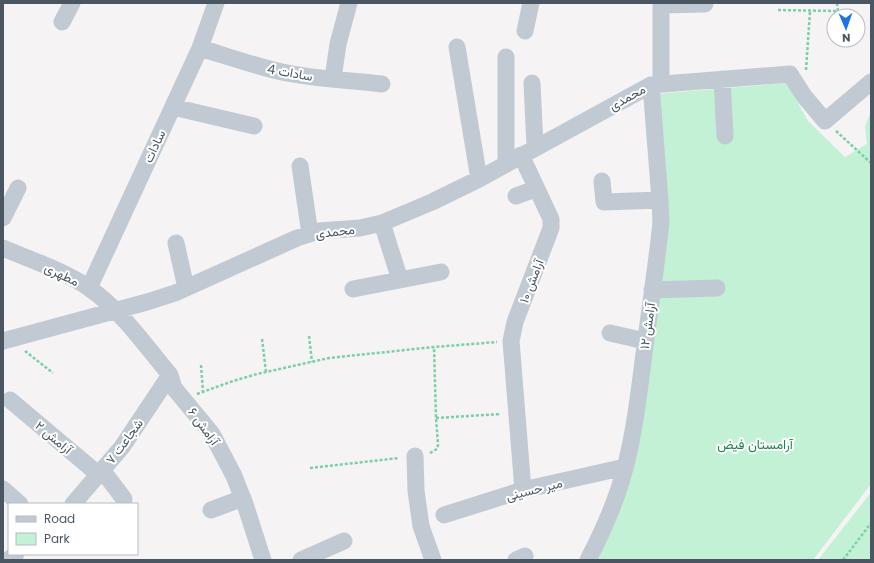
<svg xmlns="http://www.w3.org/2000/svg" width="874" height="563" viewBox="0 0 874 563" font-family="Poppins,Vazirmatn,sans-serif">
<rect width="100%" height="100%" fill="#f5f3f3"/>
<!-- green -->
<path fill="#c3f1d5" d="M 787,83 L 808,121 L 845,157 L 867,144 L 865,127 L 871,111 L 871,484 L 813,560 L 595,560 L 650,346 L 655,94 Z
M 871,492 L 871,560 L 818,560 L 869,495 Z"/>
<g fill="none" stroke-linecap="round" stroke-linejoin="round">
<!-- path -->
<path stroke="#7ad0a6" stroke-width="2.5" stroke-dasharray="3 2" stroke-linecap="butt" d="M 778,10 L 838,11 L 837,3
M 806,70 L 810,11
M 836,131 L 871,163
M 309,336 L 312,362
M 262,339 L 266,372
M 25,351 L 53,373
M 201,365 L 203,392
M 197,394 L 233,381 L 257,374 L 329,358 L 434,347 L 497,342
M 436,418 L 501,414
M 430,453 L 437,449 L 438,445 L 436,418 L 434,347
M 310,468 L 399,458
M 843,560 L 871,523"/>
<!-- minor -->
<path stroke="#c1cad2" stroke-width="17" d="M 661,3 L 661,84
M 661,5 L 705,4
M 62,22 L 72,3
M 525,31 L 531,3
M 457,47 L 479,179
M 200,48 C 227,56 254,66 282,72 C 314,79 349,80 382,84
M 506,57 L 506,164
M 333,78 L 338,44 L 349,3
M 722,79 L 725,136
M 532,83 L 535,147
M 173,107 L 254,126
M 521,155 L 551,219 L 551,228 L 515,322 L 511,341 L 523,490
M 300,166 L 310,234
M 602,181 L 604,202 L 660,200
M 516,196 L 535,189
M 3,218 L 18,188
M 382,223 L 400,280
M 176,243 L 186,288
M 3,248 C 31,260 65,271 89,288 C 121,310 145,345 170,375 L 174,388 L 212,434 L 234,476 L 245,504 L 263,560
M 89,288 L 200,48 L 216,3
M 353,289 L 441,272
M 652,290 L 717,288
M 610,333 L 645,341
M 3,341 L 147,302 L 175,293 L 297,238 L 319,231 L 360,228 L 382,223 L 432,202 L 479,179 L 651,85 L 790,74 L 804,96 L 825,121 L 871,82
M 10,400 L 98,474
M 415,456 L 416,491 L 421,526 L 433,560
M 102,470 L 124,499
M 3,489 L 20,504
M 73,504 L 122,447 L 170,375
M 211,510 L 243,498
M 444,515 L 523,490 L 625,467
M 8,560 L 16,554
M 301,560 L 344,541
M 516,560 L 525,556
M 588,560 C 603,531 617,500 625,468 C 636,426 640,382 646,339 C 651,300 657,261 661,222 L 660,200 L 651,85"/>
</g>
<g text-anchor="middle" stroke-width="4" stroke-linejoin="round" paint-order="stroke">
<!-- street labels -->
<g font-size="13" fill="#4a5661" stroke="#fff">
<text transform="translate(290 72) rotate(10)" y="5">سادات 4</text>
<text transform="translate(627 97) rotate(-29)" y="5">محمدی</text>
<text transform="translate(154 146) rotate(-65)" y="5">سادات</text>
<text transform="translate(335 231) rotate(-7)" y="5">محمدی</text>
<text transform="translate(62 274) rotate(26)" y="5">مطهری</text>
<text transform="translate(531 281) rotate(-69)" y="5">آرامش ۱۰</text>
<text transform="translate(647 326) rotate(-82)" y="5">آرامش ۱۲</text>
<text transform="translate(204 426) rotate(54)" y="5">آرامش ۶</text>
<text transform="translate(54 437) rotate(40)" y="5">آرامش ۲</text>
<text transform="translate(124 441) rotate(-53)" y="5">شجاعت ۷</text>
<text transform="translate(534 489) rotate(-14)" y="5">میر حسینی</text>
</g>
<!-- park labels -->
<g font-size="13" fill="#17864f" stroke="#fff">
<text x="755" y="449">آرامستان فیض</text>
</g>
</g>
<!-- border -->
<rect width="874" height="563" fill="none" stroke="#4a5661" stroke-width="8"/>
<!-- legend -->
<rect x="8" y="503" width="130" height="52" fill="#ffffff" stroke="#b7bbc0"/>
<rect x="16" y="516" width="20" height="6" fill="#c1cad2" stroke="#b7bbc0"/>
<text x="44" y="523" font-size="12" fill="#4a5661">Road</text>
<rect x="16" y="533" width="20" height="12" fill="#c3f1d5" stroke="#b7bbc0"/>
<text x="44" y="543" font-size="12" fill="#4a5661">Park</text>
<!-- north arrow -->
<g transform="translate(846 28) rotate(178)"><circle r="19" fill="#ffffff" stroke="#b7bbc0"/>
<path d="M0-3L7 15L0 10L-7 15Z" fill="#1a73e8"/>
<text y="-6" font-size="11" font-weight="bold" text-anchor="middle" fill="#4a5661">N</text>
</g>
</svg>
